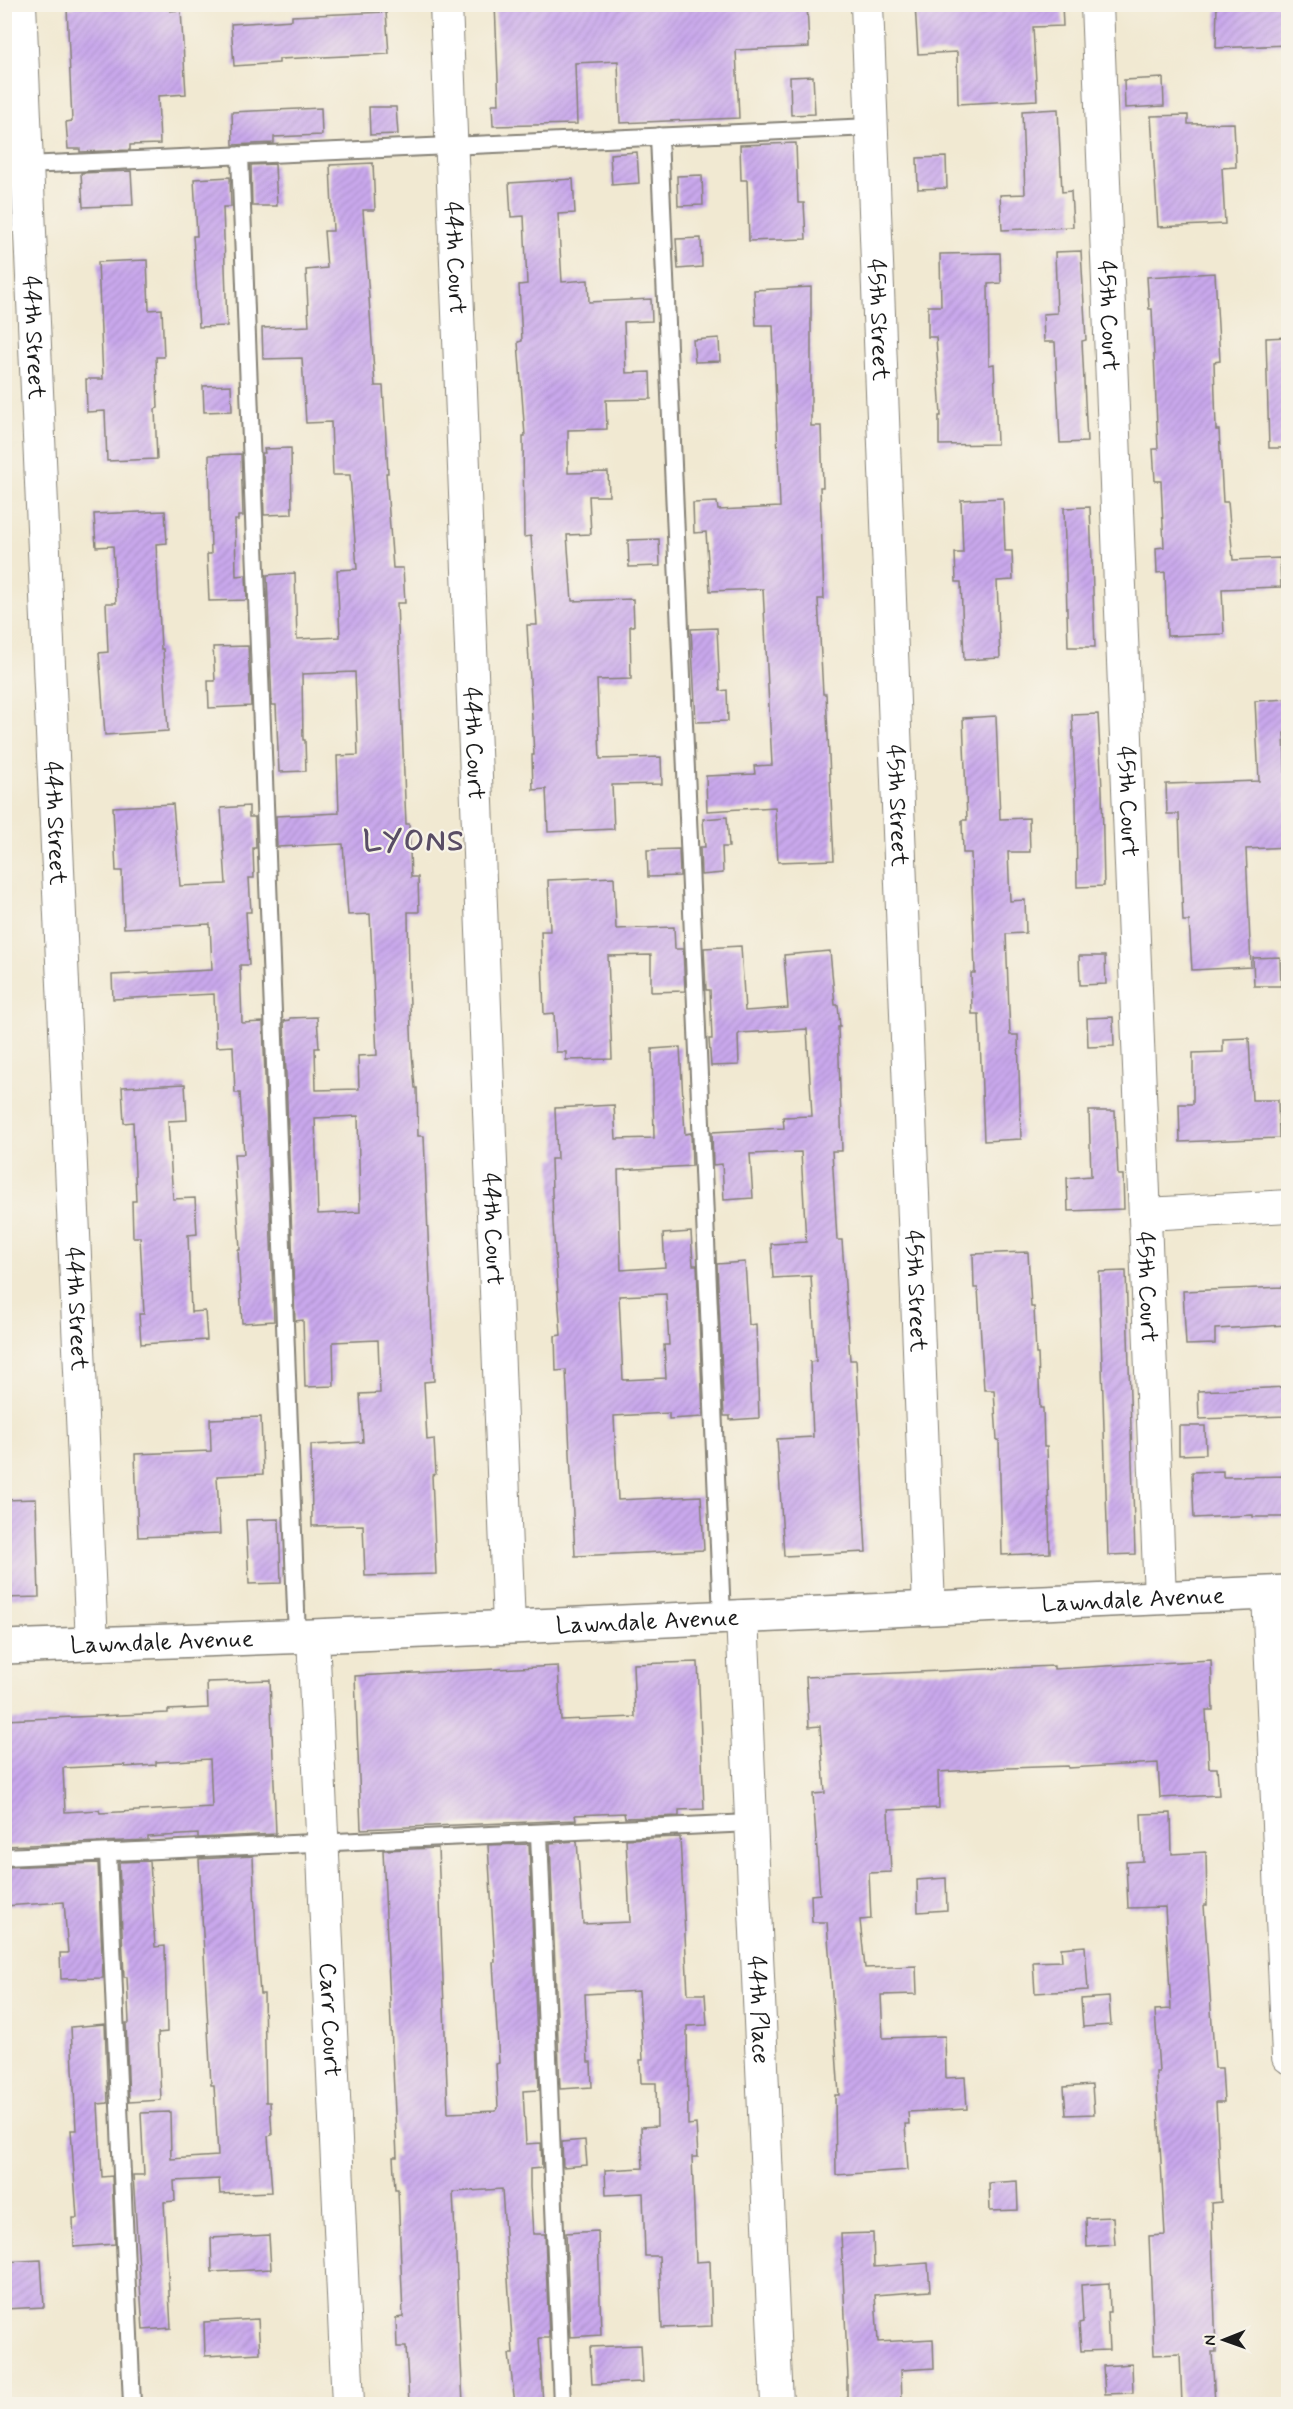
<svg xmlns="http://www.w3.org/2000/svg" width="1293" height="2409" viewBox="0 0 1293 2409" font-family="Mynerve,sans-serif">
<defs>
<pattern id="building-hatch" width="6" height="6" patternUnits="userSpaceOnUse" patternTransform="scale(1.5)"><rect width="6" height="6" fill="#c9a8ec"/><path d="M-1 1l2-2M0 6l6-6M5 7l2-2" fill="none" stroke="#ac90ca"/></pattern>
</defs>
<rect width="100%" height="100%" fill="#f7f3e8"/>
<filter id="ink" filterUnits="userSpaceOnUse"><feTurbulence type="fractalNoise" baseFrequency=".0167" numOctaves="2"/><feDisplacementMap in="SourceGraphic" scale="12" xChannelSelector="R" yChannelSelector="G"/><feConvolveMatrix kernelMatrix="1 2 1 2 8 2 1 2 1" color-interpolation-filters="sRGB"/></filter>
<filter id="wash" filterUnits="userSpaceOnUse"><feTurbulence type="fractalNoise" baseFrequency=".008" numOctaves="4" result="noise"/><feDisplacementMap in="SourceGraphic" scale="24" xChannelSelector="R" yChannelSelector="G"/><feGaussianBlur stdDeviation="1.35" result="paint"/><feColorMatrix in="noise" values="0 0 0 0 0 0 0 0 0 0 0 0 0 0 0 0 0 1.4 0 .05"/><feComposite in="paint" operator="in"/></filter>
<g filter="url(#wash)">
<rect width="100%" height="100%" fill="#f1e9d2"/>
<g id="blocks">
<!-- building -->
<path fill="url(#building-hatch)" fill-rule="evenodd" d="M 73,4 L 170,4 L 170,11 L 181,10 L 186,94 L 158,96 L 160,144 L 130,145 L 130,150 L 80,152 L 80,149 L 68,149 L 66,122 L 72,121 L 67,8 L 74,8 Z
M 495,4 L 807,4 L 809,47 L 736,50 L 739,118 L 620,123 L 618,61 L 575,63 L 577,124 L 493,126 L 492,104 L 499,104 Z
M 915,4 L 1062,4 L 1063,26 L 1033,27 L 1037,100 L 958,104 L 957,52 L 918,54 Z
M 1217,4 L 1288,4 L 1288,45 L 1216,48 Z
M 386,12 L 389,54 L 279,59 L 279,63 L 234,66 L 231,24 L 292,20 L 292,16 Z
M 813,76 L 815,114 L 791,115 L 790,77 Z
M 1163,78 L 1164,106 L 1125,108 L 1124,80 Z
M 369,107 L 396,107 L 398,134 L 370,135 Z
M 321,108 L 322,135 L 274,137 L 274,143 L 233,145 L 232,112 Z
M 1058,109 L 1062,192 L 1071,191 L 1073,227 L 1002,230 L 1000,195 L 1025,194 L 1022,111 Z
M 1188,115 L 1188,124 L 1234,123 L 1236,167 L 1222,168 L 1225,224 L 1158,227 L 1151,116 Z
M 796,143 L 798,203 L 804,203 L 806,239 L 749,241 L 747,180 L 741,180 L 740,145 Z
M 637,152 L 639,183 L 612,185 L 610,154 Z
M 946,157 L 947,188 L 918,189 L 917,158 Z
M 373,163 L 375,210 L 363,210 L 375,386 L 383,386 L 388,473 L 386,473 L 393,568 L 403,568 L 405,603 L 397,603 L 406,824 L 409,824 L 411,877 L 418,877 L 419,912 L 408,912 L 409,980 L 412,1053 L 415,1088 L 417,1088 L 418,1136 L 424,1136 L 434,1381 L 424,1382 L 427,1440 L 434,1439 L 436,1474 L 432,1475 L 436,1574 L 365,1576 L 363,1525 L 312,1526 L 311,1445 L 363,1442 L 360,1394 L 380,1393 L 378,1340 L 333,1342 L 334,1386 L 305,1387 L 303,1320 L 295,1321 L 284,1021 L 290,1020 L 290,1018 L 317,1017 L 319,1048 L 315,1048 L 316,1090 L 359,1089 L 358,1056 L 377,1055 L 370,914 L 348,915 L 343,844 L 277,847 L 276,816 L 339,813 L 337,756 L 358,755 L 355,672 L 302,674 L 303,740 L 305,740 L 306,771 L 279,772 L 276,705 L 272,705 L 267,575 L 295,573 L 297,639 L 340,637 L 337,570 L 357,569 L 350,475 L 333,475 L 331,422 L 306,423 L 302,358 L 263,359 L 262,328 L 309,326 L 306,270 L 327,268 L 324,231 L 333,231 L 330,165 ZM 358,1116 L 360,1212 L 318,1214 L 315,1118 Z
M 275,164 L 277,206 L 252,206 L 251,165 Z
M 131,171 L 133,205 L 83,207 L 81,173 Z
M 702,175 L 703,205 L 678,206 L 677,176 Z
M 230,177 L 231,207 L 223,207 L 227,326 L 199,327 L 193,236 L 197,236 L 194,179 Z
M 573,179 L 575,213 L 558,214 L 562,282 L 588,280 L 589,302 L 651,299 L 652,321 L 624,322 L 626,373 L 650,372 L 651,399 L 606,400 L 607,429 L 568,430 L 568,473 L 608,472 L 609,496 L 589,496 L 591,534 L 567,535 L 572,601 L 633,599 L 634,626 L 630,626 L 631,679 L 597,680 L 600,759 L 661,757 L 662,784 L 612,785 L 614,829 L 548,832 L 546,789 L 533,790 L 532,755 L 534,755 L 527,625 L 537,625 L 531,536 L 524,537 L 523,436 L 525,436 L 518,342 L 522,341 L 519,285 L 527,284 L 524,216 L 511,217 L 509,183 Z
M 701,238 L 702,267 L 678,269 L 676,239 Z
M 1081,251 L 1086,340 L 1082,341 L 1087,442 L 1060,443 L 1055,342 L 1044,342 L 1043,314 L 1057,313 L 1055,252 Z
M 1000,253 L 1001,283 L 988,284 L 989,365 L 994,364 L 997,444 L 939,445 L 939,416 L 941,416 L 936,337 L 928,337 L 928,306 L 941,306 L 940,254 Z
M 147,260 L 149,310 L 162,309 L 164,357 L 156,357 L 158,408 L 155,409 L 157,459 L 107,461 L 105,411 L 87,412 L 86,379 L 103,379 L 98,262 Z
M 1215,273 L 1220,361 L 1214,362 L 1216,430 L 1219,430 L 1223,502 L 1228,502 L 1233,560 L 1280,558 L 1281,587 L 1222,589 L 1224,634 L 1167,636 L 1165,572 L 1157,573 L 1156,548 L 1164,547 L 1161,481 L 1155,481 L 1153,449 L 1158,449 L 1152,309 L 1149,309 L 1147,277 Z
M 811,287 L 811,426 L 821,426 L 823,487 L 820,487 L 824,599 L 818,599 L 823,694 L 826,694 L 834,860 L 778,862 L 775,807 L 707,811 L 706,776 L 755,774 L 754,766 L 772,765 L 763,589 L 710,591 L 706,532 L 694,533 L 693,503 L 717,502 L 718,510 L 780,507 L 773,325 L 756,325 L 754,290 Z
M 1288,337 L 1288,448 L 1269,448 L 1266,338 Z
M 719,338 L 720,361 L 695,362 L 693,340 Z
M 231,385 L 232,411 L 204,412 L 203,386 Z
M 291,448 L 292,514 L 264,515 L 262,453 L 265,453 L 264,449 Z
M 241,454 L 243,516 L 238,516 L 238,520 L 235,520 L 236,576 L 246,575 L 247,600 L 209,601 L 207,554 L 211,554 L 209,455 Z
M 1003,498 L 1005,551 L 1012,551 L 1013,580 L 997,581 L 1000,658 L 964,660 L 961,582 L 956,582 L 955,553 L 963,553 L 961,500 Z
M 1090,507 L 1095,647 L 1068,647 L 1064,508 Z
M 165,511 L 167,543 L 156,544 L 161,649 L 163,649 L 168,731 L 105,735 L 99,653 L 108,652 L 106,603 L 116,603 L 113,546 L 96,547 L 94,514 Z
M 659,539 L 660,566 L 629,567 L 628,540 Z
M 717,628 L 720,691 L 727,690 L 728,721 L 696,722 L 691,629 Z
M 248,646 L 251,706 L 209,708 L 208,681 L 215,681 L 213,647 Z
M 1288,699 L 1288,732 L 1284,733 L 1288,847 L 1246,849 L 1251,967 L 1192,970 L 1189,921 L 1183,921 L 1179,814 L 1167,814 L 1166,784 L 1259,781 L 1255,701 Z
M 1098,714 L 1102,789 L 1104,886 L 1077,887 L 1076,801 L 1072,715 Z
M 996,716 L 1000,819 L 1029,818 L 1030,852 L 1008,852 L 1010,901 L 1025,900 L 1026,933 L 1006,934 L 1010,1035 L 1018,1035 L 1021,1139 L 984,1141 L 979,1014 L 972,1014 L 971,973 L 975,973 L 971,853 L 963,853 L 962,820 L 967,820 L 963,718 Z
M 173,804 L 180,886 L 226,884 L 221,808 L 249,806 L 249,817 L 255,817 L 256,848 L 253,848 L 254,878 L 249,878 L 251,912 L 246,912 L 249,965 L 240,965 L 242,1023 L 263,1022 L 274,1321 L 242,1323 L 238,1250 L 240,1250 L 234,1154 L 244,1154 L 240,1093 L 235,1093 L 233,1046 L 216,1047 L 214,994 L 113,999 L 112,975 L 212,970 L 210,924 L 124,928 L 122,871 L 116,871 L 113,807 Z
M 727,817 L 729,847 L 722,847 L 723,873 L 701,875 L 700,847 L 705,847 L 703,819 Z
M 679,849 L 680,876 L 648,877 L 647,850 Z
M 614,877 L 616,929 L 674,927 L 675,949 L 683,949 L 685,991 L 651,992 L 651,955 L 608,956 L 612,1059 L 566,1060 L 566,1052 L 556,1052 L 554,1013 L 544,1014 L 541,931 L 550,931 L 548,880 Z
M 741,946 L 745,1011 L 788,1008 L 784,955 L 830,951 L 835,1005 L 838,1005 L 840,1027 L 838,1027 L 842,1151 L 832,1151 L 837,1240 L 842,1240 L 850,1360 L 856,1360 L 866,1552 L 784,1556 L 777,1439 L 813,1437 L 810,1362 L 816,1361 L 811,1276 L 773,1278 L 771,1244 L 806,1242 L 801,1152 L 750,1154 L 753,1198 L 724,1200 L 722,1164 L 713,1165 L 712,1132 L 784,1128 L 783,1117 L 812,1116 L 807,1029 L 740,1033 L 738,1035 L 739,1065 L 711,1066 L 709,1039 L 712,1039 L 710,990 L 706,990 L 704,948 Z
M 1079,956 L 1105,956 L 1106,984 L 1080,985 Z
M 1280,957 L 1281,986 L 1254,986 L 1253,958 Z
M 1113,1017 L 1114,1046 L 1088,1047 L 1087,1018 Z
M 1249,1038 L 1252,1100 L 1278,1100 L 1279,1138 L 1180,1142 L 1179,1104 L 1193,1104 L 1193,1053 L 1223,1052 L 1223,1039 Z
M 680,1047 L 685,1134 L 691,1133 L 692,1166 L 618,1170 L 621,1270 L 665,1267 L 663,1234 L 691,1232 L 693,1265 L 697,1265 L 703,1417 L 669,1419 L 669,1413 L 614,1416 L 618,1500 L 701,1496 L 704,1550 L 575,1556 L 566,1370 L 556,1371 L 555,1336 L 561,1335 L 553,1224 L 551,1159 L 557,1159 L 555,1108 L 614,1105 L 616,1139 L 654,1138 L 652,1049 ZM 666,1294 L 669,1345 L 664,1345 L 666,1378 L 623,1380 L 619,1296 Z
M 185,1084 L 187,1120 L 168,1121 L 173,1199 L 195,1198 L 197,1234 L 188,1235 L 191,1312 L 205,1311 L 207,1340 L 141,1344 L 139,1314 L 144,1314 L 140,1237 L 133,1237 L 132,1201 L 136,1201 L 133,1122 L 124,1123 L 122,1087 Z
M 1089,1111 L 1115,1111 L 1118,1175 L 1123,1175 L 1124,1209 L 1068,1211 L 1067,1178 L 1091,1176 Z
M 1028,1252 L 1031,1307 L 1034,1307 L 1036,1354 L 1038,1354 L 1040,1408 L 1043,1408 L 1044,1447 L 1047,1447 L 1050,1553 L 1002,1555 L 999,1440 L 997,1440 L 994,1390 L 984,1390 L 978,1288 L 974,1288 L 973,1254 Z
M 745,1262 L 749,1325 L 756,1324 L 759,1418 L 730,1420 L 730,1416 L 724,1416 L 717,1264 Z
M 1126,1271 L 1135,1554 L 1108,1555 L 1099,1272 Z
M 1285,1287 L 1287,1325 L 1215,1329 L 1215,1344 L 1186,1345 L 1183,1291 Z
M 1288,1387 L 1288,1416 L 1199,1419 L 1198,1391 Z
M 261,1417 L 263,1474 L 217,1476 L 220,1534 L 138,1537 L 135,1454 L 211,1451 L 210,1419 Z
M 1179,1426 L 1205,1426 L 1206,1454 L 1179,1455 Z
M 1223,1471 L 1223,1477 L 1288,1476 L 1288,1517 L 1253,1517 L 1253,1515 L 1194,1518 L 1192,1472 Z
M 36,1499 L 39,1597 L 4,1598 L 4,1500 Z
M 279,1519 L 281,1583 L 249,1584 L 246,1520 Z
M 1211,1660 L 1213,1710 L 1206,1710 L 1209,1768 L 1217,1768 L 1219,1795 L 1160,1798 L 1158,1763 L 1068,1768 L 1068,1766 L 1007,1768 L 938,1772 L 939,1808 L 888,1810 L 891,1872 L 869,1873 L 871,1919 L 860,1920 L 865,1968 L 916,1966 L 917,1994 L 881,1995 L 883,2038 L 945,2036 L 946,2078 L 965,2077 L 967,2109 L 908,2112 L 909,2124 L 905,2124 L 908,2170 L 836,2175 L 835,2095 L 839,2095 L 827,1922 L 812,1922 L 811,1895 L 820,1894 L 813,1794 L 825,1793 L 820,1726 L 809,1727 L 806,1677 L 1054,1666 L 1054,1669 Z
M 698,1662 L 704,1809 L 679,1810 L 679,1816 L 625,1818 L 624,1813 L 575,1815 L 576,1820 L 361,1829 L 355,1676 L 558,1666 L 561,1720 L 635,1717 L 633,1664 Z
M 270,1680 L 276,1834 L 198,1838 L 198,1834 L 148,1837 L 148,1840 L 5,1846 L 4,1720 L 168,1713 L 168,1710 L 208,1708 L 207,1682 ZM 210,1759 L 212,1807 L 100,1813 L 99,1810 L 65,1812 L 63,1768 L 125,1765 L 125,1767 L 156,1765 L 156,1762 Z
M 1171,1813 L 1172,1854 L 1206,1852 L 1207,1905 L 1204,1905 L 1215,2068 L 1222,2068 L 1224,2102 L 1216,2102 L 1221,2202 L 1211,2203 L 1216,2352 L 1212,2352 L 1215,2404 L 1182,2404 L 1180,2354 L 1154,2355 L 1149,2236 L 1165,2235 L 1156,2072 L 1159,2072 L 1155,2010 L 1171,2009 L 1165,1907 L 1128,1908 L 1126,1862 L 1143,1861 L 1141,1814 Z
M 680,1837 L 688,1994 L 705,1994 L 707,2025 L 687,2026 L 688,2125 L 696,2124 L 698,2157 L 692,2157 L 696,2262 L 710,2261 L 712,2326 L 662,2328 L 659,2256 L 645,2256 L 643,2193 L 606,2195 L 605,2170 L 643,2168 L 641,2127 L 657,2126 L 656,2083 L 641,2083 L 640,2060 L 643,2060 L 639,1991 L 585,1994 L 588,2062 L 591,2062 L 592,2087 L 560,2089 L 550,1843 L 577,1841 L 583,1924 L 630,1922 L 626,1839 Z
M 529,1844 L 539,2090 L 523,2091 L 526,2144 L 541,2143 L 542,2168 L 530,2169 L 530,2187 L 533,2234 L 545,2234 L 549,2338 L 539,2338 L 543,2404 L 515,2404 L 509,2354 L 513,2354 L 502,2189 L 453,2192 L 463,2404 L 409,2404 L 406,2347 L 397,2347 L 396,2318 L 403,2317 L 398,2189 L 395,2189 L 393,2157 L 397,2157 L 383,1850 L 438,1848 L 448,2113 L 496,2111 L 498,2108 L 496,2064 L 499,2063 L 493,1962 L 495,1962 L 488,1845 Z
M 253,1856 L 256,1941 L 260,1994 L 264,1994 L 266,2102 L 270,2102 L 272,2135 L 268,2136 L 272,2192 L 220,2194 L 219,2179 L 174,2181 L 175,2201 L 164,2202 L 171,2328 L 143,2330 L 133,2175 L 144,2175 L 141,2113 L 170,2112 L 171,2159 L 218,2156 L 214,2085 L 211,2085 L 199,1859 Z
M 150,1861 L 155,1947 L 165,1946 L 167,2032 L 158,2033 L 161,2100 L 129,2102 L 126,2023 L 129,2023 L 127,1977 L 124,1977 L 119,1862 Z
M 98,1863 L 103,1978 L 61,1979 L 60,1953 L 68,1953 L 64,1902 L 4,1906 L 6,1867 Z
M 946,1878 L 947,1910 L 918,1912 L 917,1880 Z
M 1085,1946 L 1088,1990 L 1035,1993 L 1033,1962 L 1062,1961 L 1061,1948 Z
M 1109,1997 L 1111,2025 L 1083,2027 L 1081,1999 Z
M 105,2024 L 108,2103 L 98,2104 L 102,2177 L 112,2176 L 115,2244 L 74,2247 L 73,2218 L 77,2218 L 71,2130 L 76,2130 L 71,2027 Z
M 1092,2085 L 1094,2114 L 1066,2115 L 1064,2087 Z
M 585,2140 L 587,2165 L 563,2167 L 562,2142 Z
M 1017,2181 L 1018,2210 L 990,2211 L 989,2183 Z
M 1113,2217 L 1115,2245 L 1087,2247 L 1086,2218 Z
M 598,2231 L 601,2335 L 570,2337 L 566,2233 Z
M 873,2233 L 874,2267 L 928,2263 L 930,2291 L 875,2295 L 878,2342 L 933,2339 L 934,2368 L 901,2370 L 902,2404 L 847,2404 L 847,2378 L 848,2378 L 841,2234 Z
M 269,2235 L 271,2269 L 212,2272 L 211,2238 Z
M 41,2260 L 44,2307 L 4,2309 L 4,2262 Z
M 1109,2283 L 1110,2312 L 1107,2312 L 1109,2350 L 1081,2351 L 1079,2323 L 1083,2322 L 1081,2285 Z
M 258,2319 L 260,2353 L 205,2356 L 204,2322 Z
M 641,2345 L 643,2382 L 592,2384 L 590,2347 Z
M 1132,2364 L 1133,2393 L 1105,2394 L 1103,2366 Z"/>
</g>
</g>
<g filter="url(#ink)">
<use href="#blocks" fill-opacity="0" stroke="#868277" stroke-width="1.5"/>
<g fill="none" stroke-linecap="round" stroke-linejoin="round">
<defs>
<path id="service" d="M 659,136 L 722,1617
M 240,155 L 297,1636
M 4,166 L 871,127
M 539,1834 L 562,2404
M 108,1853 L 132,2404
M 4,1857 L 751,1823"/>
<g id="minor">
<path id="s1" d="M 20,4 L 92,1644"/>
<path id="s2" d="M 446,4 L 509,1626"/>
<path id="s3" d="M 867,4 L 929,1608"/>
<path id="s4" d="M 1097,4 L 1160,1598"/>
<path d="M 1147,1214 L 1288,1206"/>
<path d="M 1268,1593 L 1288,2057"/>
<path id="s5" d="M 742,1616 L 777,2404"/>
<path id="s6" d="M 313,1636 L 348,2404"/>
</g>
<g id="tertiary">
<path id="s7" d="M 4,1647 L 313,1636 L 1288,1592"/>
</g>
</defs>
<!-- service casing -->
<use href="#service" stroke="#868277" stroke-width="20"/>
<!-- minor casing -->
<use href="#minor" stroke="#868277" stroke-width="34"/>
<!-- tertiary casing -->
<use href="#tertiary" stroke="#868277" stroke-width="36"/>
<!-- service -->
<use href="#service" stroke="#fff" stroke-width="16"/>
<!-- minor -->
<use href="#minor" stroke="#fff" stroke-width="32"/>
<!-- tertiary -->
<use href="#tertiary" stroke="#fff" stroke-width="33"/>
</g>
</g>
<g text-anchor="middle" stroke-width="4.5" stroke-linejoin="round" paint-order="stroke">
<!-- street labels -->
<g font-size="24" fill="#1c1c1c" stroke="#f7f3e8">
<text dy="8" stroke="none"><textPath href="#s2" startOffset="254">44th Court</textPath></text>
<text dy="8" stroke="none"><textPath href="#s4" startOffset="312">45th Court</textPath></text>
<text dy="8" stroke="none"><textPath href="#s3" startOffset="316">45th Street</textPath></text>
<text dy="8" stroke="none"><textPath href="#s1" startOffset="334">44th Street</textPath></text>
<text dy="8" stroke="none"><textPath href="#s2" startOffset="740">44th Court</textPath></text>
<text dy="8" stroke="none"><textPath href="#s4" startOffset="798">45th Court</textPath></text>
<text dy="8" stroke="none"><textPath href="#s3" startOffset="802">45th Street</textPath></text>
<text dy="8" stroke="none"><textPath href="#s1" startOffset="820">44th Street</textPath></text>
<text dy="8" stroke="none"><textPath href="#s2" startOffset="1226">44th Court</textPath></text>
<text dy="8" stroke="none"><textPath href="#s4" startOffset="1284">45th Court</textPath></text>
<text dy="8" stroke="none"><textPath href="#s3" startOffset="1288">45th Street</textPath></text>
<text dy="8" stroke="none"><textPath href="#s1" startOffset="1306">44th Street</textPath></text>
<text dy="8" stroke="none"><textPath href="#s7" startOffset="1130">Lawndale Avenue</textPath></text>
<text dy="8" stroke="none"><textPath href="#s7" startOffset="644">Lawndale Avenue</textPath></text>
<text dy="8" stroke="none"><textPath href="#s7" startOffset="158">Lawndale Avenue</textPath></text>
<text dy="8" stroke="none"><textPath href="#s5" startOffset="394">44th Place</textPath></text>
<text dy="8" stroke="none"><textPath href="#s6" startOffset="384">Carr Court</textPath></text>
</g>
<!-- district labels -->
<g font-size="30" font-weight="bold" letter-spacing="1.5" fill="#594d65" stroke="#f7f3e8">
<text x="414" y="850">LYONS</text>
</g>
</g>
<!-- margin -->
<rect width="1293" height="2409" fill="none" stroke="#f7f3e8" stroke-width="24"/>
<!-- north arrow -->
<g transform="translate(1224 2340) rotate(269)" stroke="#f7f3e8" stroke-width="4.5" paint-order="stroke">
<path d="M0-4.5L10 22L0 15L-10 22Z" fill="#1c1c1c"/>
<text y="-9" font-size="16" font-weight="bold" text-anchor="middle" fill="#1c1c1c">N</text>
</g>
</svg>
